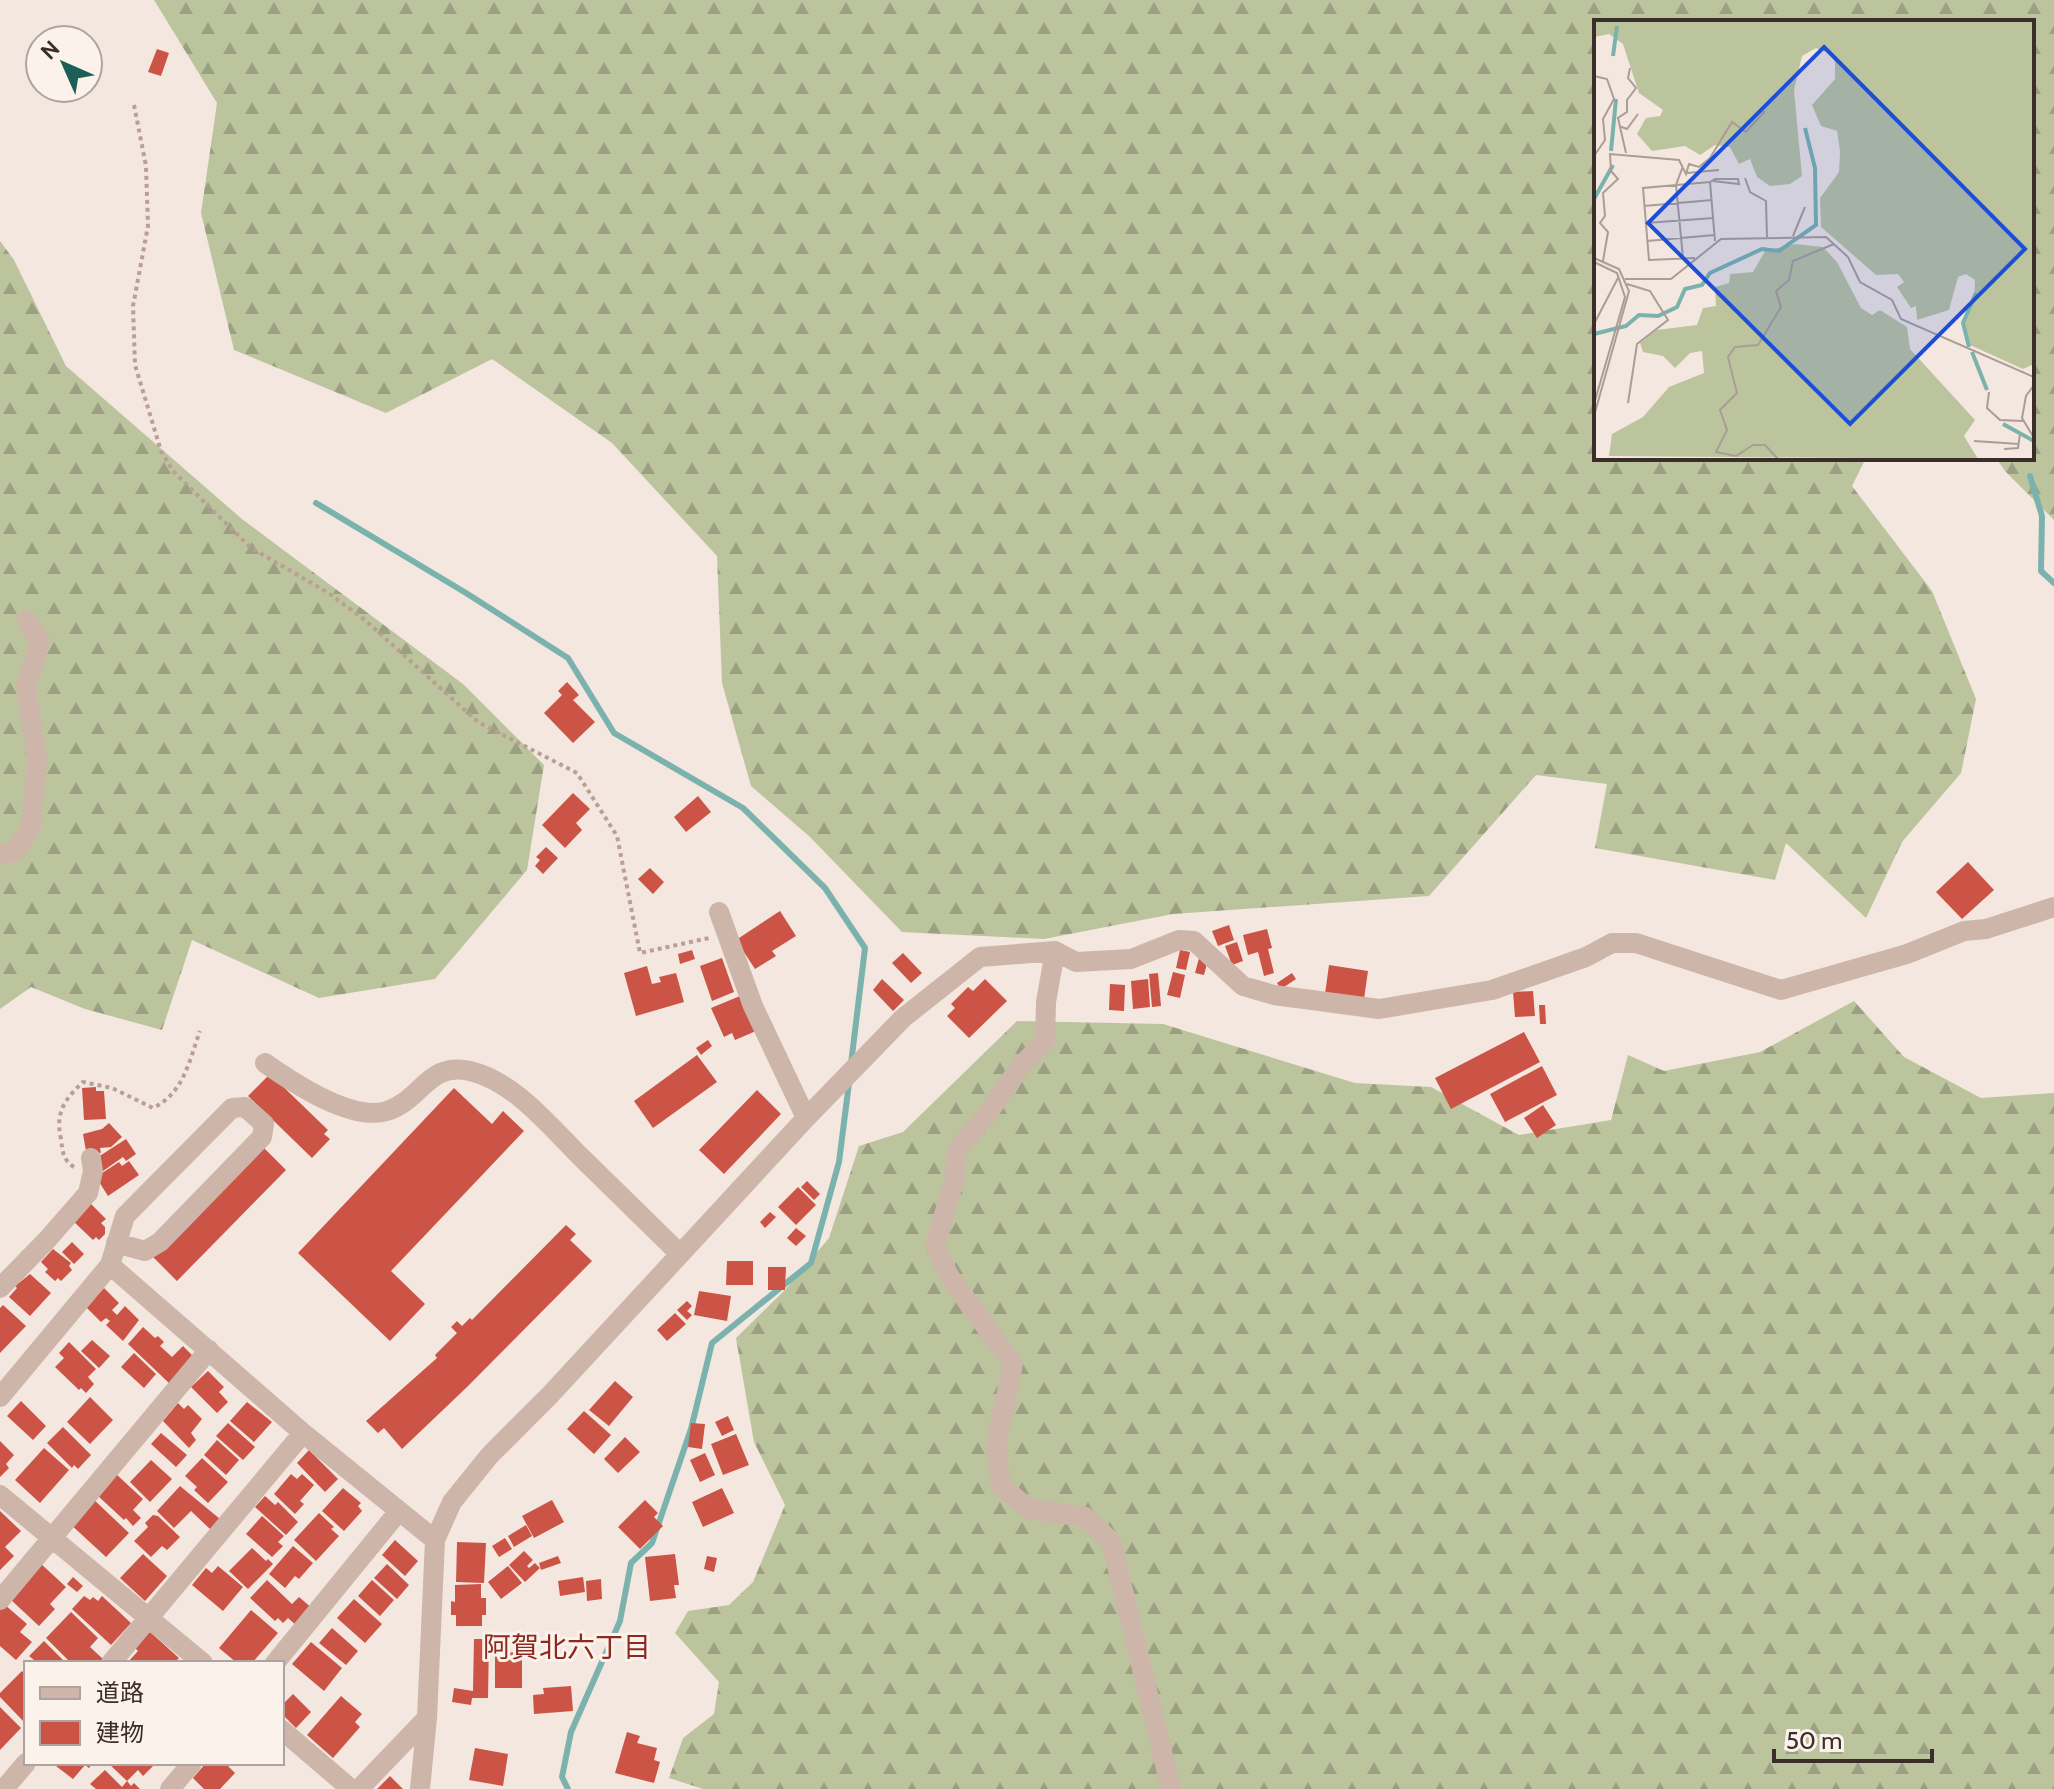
<svg xmlns="http://www.w3.org/2000/svg" width="2054" height="1789" viewBox="0 0 2054 1789" font-family="Cabin,'Noto Sans JP',sans-serif">
<defs>
<pattern id="forest-firs" width="22" height="20" patternUnits="userSpaceOnUse" patternTransform="scale(2)"><rect width="22" height="20" fill="#bcc49e"/><path d="M5 1l3.5 6h-7zM16 11l3.5 6h-7z" fill="#9aa081"/></pattern>
</defs>
<rect width="100%" height="100%" fill="#f4e7df"/>
<!-- forest -->
<path fill="url(#forest-firs)" d="M 154,0 L 2054,0 L 2054,520 L 2005,471 L 1996,458 L 2032,458 L 2032,22 L 1596,22 L 1596,458 L 1866,458 L 1852,486 L 1932,591 L 1976,699 L 1961,773 L 1902,842 L 1866,918 L 1786,843 L 1775,880 L 1595,848 L 1607,784 L 1536,775 L 1429,896 L 1173,914 L 1044,939 L 902,932 L 810,837 L 751,786 L 722,683 L 717,556 L 612,443 L 492,359 L 386,413 L 234,350 L 201,213 L 217,103 Z
M 0,241 L 14,260 L 66,366 L 242,519 L 463,684 L 544,765 L 527,870 L 435,979 L 319,998 L 192,940 L 162,1030 L 85,1009 L 31,987 L 0,1009 Z
M 1854,1001 L 1904,1057 L 1981,1098 L 2054,1093 L 2054,1789 L 703,1789 L 669,1778 L 683,1738 L 714,1714 L 719,1682 L 675,1633 L 688,1611 L 729,1605 L 753,1582 L 785,1505 L 754,1442 L 736,1338 L 785,1290 L 829,1238 L 859,1146 L 903,1132 L 1017,1021 L 1163,1024 L 1355,1083 L 1431,1087 L 1519,1135 L 1611,1120 L 1628,1055 L 1664,1071 L 1760,1052 Z"/>
<g fill="none" stroke-linecap="round" stroke-linejoin="round">
<!-- stream -->
<path stroke="#7cb2ad" stroke-width="6" d="M 2030,476 L 2042,516 L 2041,571 L 2054,583
M 316,503 L 466,593 L 568,658 L 614,733 L 743,808 L 825,888 L 865,948 L 851,1064
M 568,1789 L 562,1777 L 571,1732 L 620,1621 L 631,1563 L 652,1543 L 691,1429 L 712,1343 L 811,1263 L 839,1162 L 849,1083"/>
</g>
<!-- building -->
<path fill="#cb5446" d="M 157,49 L 169,53 L 161,76 L 148,72 Z
M 567,682 L 579,695 L 573,700 L 595,722 L 573,743 L 544,713 L 562,695 L 558,691 Z
M 573,793 L 590,809 L 576,823 L 582,830 L 565,848 L 542,825 Z
M 698,796 L 711,812 L 686,832 L 674,817 Z
M 546,847 L 558,858 L 543,874 L 535,866 L 540,860 L 536,857 Z
M 1968,862 L 1994,890 L 1962,919 L 1936,892 Z
M 650,868 L 664,882 L 653,894 L 638,879 Z
M 780,911 L 796,936 L 772,951 L 776,956 L 755,969 L 736,940 Z
M 1229,925 L 1234,940 L 1218,946 L 1212,931 Z
M 1267,929 L 1272,948 L 1268,949 L 1274,973 L 1264,976 L 1258,952 L 1248,955 L 1243,935 Z
M 1237,942 L 1243,961 L 1232,965 L 1225,946 Z
M 692,950 L 695,959 L 680,964 L 678,954 Z
M 1180,950 L 1190,952 L 1186,970 L 1176,968 Z
M 903,953 L 922,973 L 911,983 L 892,963 Z
M 722,958 L 734,992 L 712,1001 L 700,966 Z
M 1199,958 L 1208,960 L 1204,975 L 1195,973 Z
M 1329,965 L 1368,971 L 1364,999 L 1325,994 Z
M 647,966 L 652,984 L 661,982 L 659,977 L 676,973 L 684,1002 L 636,1016 L 624,973 Z
M 1173,972 L 1185,975 L 1180,998 L 1167,995 Z
M 1158,973 L 1161,1006 L 1152,1007 L 1149,974 Z
M 1292,973 L 1296,979 L 1281,989 L 1277,983 Z
M 882,979 L 904,1000 L 893,1011 L 873,990 Z
M 985,979 L 1007,1001 L 969,1038 L 947,1016 L 955,1008 L 951,1004 L 968,987 L 973,991 Z
M 1148,979 L 1150,1007 L 1133,1009 L 1131,981 Z
M 1110,984 L 1125,985 L 1124,1011 L 1109,1010 Z
M 1533,991 L 1535,1016 L 1515,1017 L 1513,992 Z
M 740,996 L 756,1031 L 735,1040 L 732,1033 L 724,1037 L 711,1008 Z
M 1539,1005 L 1545,1005 L 1546,1024 L 1540,1024 Z
M 1524,1032 L 1540,1062 L 1451,1109 L 1435,1078 Z
M 708,1040 L 712,1046 L 701,1055 L 696,1048 Z
M 697,1055 L 717,1082 L 653,1128 L 634,1101 Z
M 1542,1066 L 1557,1095 L 1505,1122 L 1490,1094 Z
M 270,1074 L 328,1130 L 324,1134 L 330,1139 L 312,1158 L 248,1096 Z
M 96,1087 L 96,1091 L 104,1091 L 106,1119 L 84,1120 L 82,1088 Z
M 454,1088 L 492,1124 L 503,1111 L 524,1131 L 391,1271 L 425,1304 L 390,1341 L 298,1253 Z
M 757,1090 L 781,1114 L 724,1174 L 699,1150 Z
M 1543,1105 L 1556,1125 L 1537,1138 L 1524,1118 Z
M 109,1123 L 122,1137 L 111,1147 L 100,1148 L 101,1153 L 86,1151 L 83,1134 L 102,1129 Z
M 126,1139 L 136,1154 L 126,1161 L 123,1157 L 103,1171 L 95,1159 Z
M 261,1145 L 286,1170 L 177,1281 L 152,1256 Z
M 129,1161 L 139,1175 L 108,1196 L 96,1177 L 119,1162 L 122,1166 Z
M 807,1181 L 820,1194 L 814,1200 L 801,1187 Z
M 798,1187 L 816,1205 L 796,1225 L 778,1207 Z
M 89,1202 L 106,1219 L 101,1223 L 105,1227 L 105,1234 L 99,1240 L 96,1237 L 93,1240 L 72,1220 Z
M 770,1212 L 776,1217 L 765,1228 L 760,1222 Z
M 566,1225 L 576,1234 L 570,1240 L 592,1261 L 466,1388 L 402,1449 L 384,1428 L 378,1433 L 366,1421 L 437,1358 L 435,1355 L 457,1333 L 451,1327 L 457,1321 L 462,1326 L 470,1318 L 472,1320 Z
M 796,1228 L 806,1236 L 796,1246 L 787,1238 Z
M 72,1242 L 84,1254 L 74,1264 L 62,1252 Z
M 53,1249 L 71,1263 L 69,1266 L 72,1270 L 61,1281 L 58,1278 L 55,1281 L 45,1272 L 48,1269 L 41,1262 Z
M 727,1261 L 753,1261 L 753,1285 L 726,1285 Z
M 768,1267 L 786,1267 L 785,1290 L 768,1290 Z
M 30,1274 L 51,1293 L 30,1316 L 9,1297 L 17,1288 L 15,1286 Z
M 104,1288 L 119,1303 L 112,1310 L 117,1315 L 125,1306 L 139,1320 L 123,1341 L 106,1325 L 110,1321 L 106,1318 L 101,1322 L 86,1307 Z
M 699,1291 L 731,1296 L 727,1321 L 694,1315 Z
M 687,1301 L 692,1306 L 687,1311 L 692,1315 L 687,1320 L 677,1310 Z
M 3,1305 L 26,1326 L 0,1353 L 0,1308 Z
M 675,1313 L 686,1324 L 667,1341 L 657,1330 Z
M 143,1327 L 155,1338 L 158,1336 L 164,1342 L 160,1346 L 172,1357 L 183,1346 L 193,1356 L 170,1384 L 128,1344 Z
M 92,1340 L 110,1356 L 99,1368 L 81,1351 Z
M 69,1342 L 96,1369 L 88,1377 L 94,1384 L 86,1393 L 81,1388 L 79,1390 L 55,1367 L 64,1358 L 59,1353 Z
M 134,1353 L 156,1374 L 144,1388 L 121,1367 Z
M 208,1371 L 224,1387 L 219,1392 L 228,1402 L 217,1413 L 191,1387 Z
M 615,1381 L 633,1397 L 609,1426 L 589,1410 Z
M 90,1397 L 113,1420 L 90,1444 L 67,1422 Z
M 21,1401 L 46,1426 L 33,1440 L 7,1416 Z
M 247,1402 L 272,1422 L 254,1442 L 230,1421 Z
M 178,1403 L 184,1409 L 188,1405 L 202,1419 L 191,1433 L 196,1440 L 189,1448 L 163,1421 Z
M 584,1411 L 611,1435 L 594,1454 L 567,1429 Z
M 728,1416 L 734,1430 L 722,1436 L 715,1422 Z
M 228,1423 L 255,1447 L 243,1460 L 216,1436 Z
M 691,1423 L 705,1424 L 702,1449 L 688,1447 Z
M 63,1427 L 91,1455 L 78,1469 L 74,1465 L 72,1468 L 47,1443 Z
M 161,1433 L 187,1455 L 176,1467 L 151,1444 Z
M 736,1434 L 749,1465 L 723,1475 L 711,1444 Z
M 625,1437 L 640,1452 L 618,1473 L 604,1459 Z
M 217,1440 L 239,1460 L 226,1475 L 204,1455 Z
M 0,1441 L 14,1455 L 6,1464 L 9,1468 L 0,1477 Z
M 44,1448 L 69,1470 L 40,1503 L 15,1480 Z
M 309,1450 L 338,1479 L 325,1492 L 297,1463 Z
M 705,1453 L 715,1475 L 700,1482 L 690,1460 Z
M 202,1458 L 228,1482 L 208,1503 L 194,1490 L 197,1487 L 185,1476 Z
M 151,1460 L 172,1479 L 150,1502 L 130,1482 Z
M 116,1474 L 143,1499 L 133,1510 L 141,1518 L 133,1526 L 126,1518 L 124,1520 L 97,1495 Z
M 291,1474 L 297,1479 L 302,1474 L 314,1485 L 300,1501 L 304,1504 L 295,1514 L 274,1494 Z
M 180,1486 L 220,1519 L 210,1529 L 191,1511 L 174,1528 L 157,1511 Z
M 343,1488 L 361,1503 L 358,1506 L 362,1511 L 344,1531 L 322,1511 Z
M 722,1488 L 734,1513 L 703,1527 L 692,1502 Z
M 265,1496 L 275,1505 L 278,1502 L 298,1522 L 286,1535 L 255,1507 Z
M 91,1497 L 129,1533 L 106,1557 L 68,1522 Z
M 552,1500 L 564,1522 L 534,1538 L 522,1516 Z
M 645,1500 L 658,1513 L 654,1517 L 663,1526 L 640,1549 L 618,1527 Z
M 0,1511 L 21,1531 L 5,1547 L 14,1556 L 0,1570 Z
M 319,1513 L 334,1527 L 331,1529 L 339,1536 L 316,1561 L 294,1540 Z
M 153,1515 L 158,1516 L 180,1537 L 167,1550 L 162,1546 L 151,1557 L 134,1541 L 148,1527 L 145,1523 Z
M 262,1516 L 284,1536 L 278,1542 L 283,1546 L 272,1557 L 246,1534 Z
M 526,1525 L 532,1536 L 514,1547 L 508,1536 Z
M 505,1538 L 512,1549 L 499,1557 L 492,1546 Z
M 395,1540 L 418,1561 L 405,1576 L 382,1555 Z
M 457,1542 L 486,1543 L 484,1583 L 456,1582 Z
M 293,1546 L 313,1563 L 299,1579 L 295,1576 L 285,1588 L 269,1574 Z
M 252,1548 L 266,1561 L 268,1559 L 273,1564 L 248,1589 L 229,1571 Z
M 524,1551 L 533,1560 L 527,1566 L 529,1568 L 535,1563 L 540,1568 L 525,1582 L 509,1565 Z
M 143,1554 L 167,1576 L 145,1601 L 120,1578 Z
M 675,1554 L 679,1585 L 674,1585 L 676,1598 L 650,1601 L 645,1557 Z
M 558,1556 L 561,1563 L 541,1570 L 539,1563 Z
M 707,1556 L 717,1558 L 714,1572 L 704,1569 Z
M 39,1562 L 66,1587 L 50,1604 L 55,1609 L 39,1626 L 10,1599 Z
M 387,1564 L 409,1585 L 397,1599 L 374,1578 Z
M 218,1566 L 243,1587 L 223,1611 L 192,1585 L 206,1568 L 212,1573 Z
M 508,1566 L 522,1583 L 501,1599 L 488,1582 Z
M 73,1577 L 83,1586 L 77,1592 L 67,1584 Z
M 583,1577 L 585,1592 L 560,1596 L 558,1581 Z
M 601,1579 L 602,1599 L 587,1601 L 586,1581 Z
M 267,1580 L 292,1604 L 299,1597 L 313,1609 L 297,1626 L 288,1618 L 283,1623 L 278,1618 L 275,1621 L 250,1598 Z
M 372,1580 L 394,1600 L 380,1616 L 358,1596 Z
M 481,1584 L 481,1598 L 486,1598 L 486,1615 L 482,1615 L 482,1626 L 456,1626 L 456,1615 L 451,1615 L 451,1601 L 455,1602 L 455,1585 Z
M 84,1596 L 90,1600 L 93,1597 L 98,1601 L 102,1596 L 131,1623 L 111,1645 L 72,1609 Z
M 354,1599 L 382,1624 L 365,1643 L 337,1618 Z
M 4,1604 L 27,1624 L 20,1632 L 32,1642 L 16,1660 L 0,1646 L 0,1609 Z
M 251,1610 L 278,1633 L 252,1663 L 237,1663 L 219,1648 Z
M 71,1612 L 98,1638 L 90,1647 L 103,1659 L 100,1663 L 71,1663 L 46,1638 Z
M 332,1628 L 358,1651 L 346,1665 L 319,1643 Z
M 149,1631 L 179,1658 L 174,1663 L 127,1663 L 138,1651 L 134,1647 Z
M 474,1639 L 489,1639 L 488,1698 L 472,1698 L 471,1705 L 452,1702 L 454,1688 L 473,1691 Z
M 44,1641 L 66,1663 L 31,1663 L 34,1660 L 29,1656 Z
M 311,1642 L 342,1668 L 324,1691 L 292,1664 Z
M 522,1652 L 522,1688 L 495,1688 L 495,1653 Z
M 22,1671 L 26,1676 L 26,1724 L 0,1697 L 0,1693 Z
M 571,1686 L 573,1711 L 534,1714 L 533,1695 L 544,1694 L 543,1688 Z
M 293,1694 L 311,1712 L 296,1728 L 282,1714 L 282,1705 Z
M 341,1696 L 362,1714 L 355,1722 L 360,1727 L 333,1758 L 307,1735 Z
M 0,1707 L 21,1728 L 0,1750 Z
M 627,1732 L 640,1736 L 637,1743 L 657,1748 L 654,1760 L 660,1762 L 654,1783 L 615,1773 Z
M 475,1748 L 508,1754 L 503,1786 L 469,1780 Z
M 52,1763 L 93,1763 L 89,1768 L 85,1765 L 73,1779 Z
M 108,1763 L 156,1763 L 143,1776 L 138,1770 L 127,1781 Z
M 206,1763 L 225,1763 L 235,1773 L 220,1789 L 204,1789 L 193,1778 Z
M 105,1770 L 122,1787 L 127,1781 L 131,1786 L 134,1783 L 140,1789 L 96,1789 L 90,1784 Z
M 390,1776 L 403,1789 L 377,1789 Z"/>
<g fill="none" stroke-linecap="round" stroke-linejoin="round">
<!-- path -->
<path stroke="#b99f94" stroke-width="4" stroke-dasharray="4 4" stroke-linecap="butt" d="M 134,105 L 146,166 L 148,226 L 133,306 L 135,365 L 161,451 L 173,471 L 251,548 L 327,592 L 365,620 L 478,722 L 577,773 L 617,836 L 640,953 L 709,938
M 74,1167 C 62,1159 63,1152 61,1139 C 55,1113 64,1100 83,1082 L 112,1088 L 153,1108 C 184,1093 189,1061 200,1031"/>
<!-- minor -->
<path stroke="#cdb5aa" stroke-width="20" d="M 0,855 L 15,851 L 31,827 L 37,758 L 26,687 L 40,641 L 27,621
M 719,912 L 753,1006 L 806,1118
M 1055,951 L 1046,1002 L 1045,1041 L 1019,1068 L 986,1116 L 957,1150 L 954,1181 L 935,1246 L 949,1276 L 1013,1364 L 996,1444 L 1001,1486 L 1029,1509 L 1085,1517 L 1111,1541 L 1171,1789
M 265,1063 C 292,1082 351,1122 387,1111 C 422,1100 428,1061 470,1071 C 516,1082 551,1128 584,1160 C 616,1191 648,1223 680,1254
M 110,1265 L 125,1216 L 232,1108 L 245,1107 L 264,1124 L 262,1137 L 160,1242 L 145,1251 L 116,1243
M 0,1288 L 46,1241 L 88,1193 L 93,1171 L 91,1158
M 0,1397 L 110,1265 L 303,1433 L 435,1540
M 0,1495 L 203,1663
M 0,1600 L 209,1350
M 111,1663 L 303,1433
M 275,1663 L 399,1511
M 282,1730 L 351,1789
M 4,1789 L 26,1763
M 170,1789 L 192,1763
M 359,1789 L 427,1718
M 420,1789 L 427,1718 L 435,1540 L 452,1502 L 490,1455 L 550,1395 L 806,1118 L 903,1018 L 980,957 L 1055,951 L 1076,962 L 1131,959 L 1179,940 L 1194,941 L 1243,986 L 1274,995 L 1379,1009 L 1492,990 L 1586,957 L 1612,943 L 1636,943 L 1781,990 L 1907,954 L 1964,931 L 1986,929 L 2054,907"/>
</g>
<g text-anchor="middle" stroke-width="6" stroke-linejoin="round" paint-order="stroke">
<!-- neighbourhood labels -->
<g font-size="28" fill="#8d2a1f" stroke="#fbf2ec">
<text x="567" y="1657">阿賀北六丁目</text>
</g>
</g>
<!-- overview -->
<g transform="translate(1594 20)">
<rect width="440" height="440" fill="#f4e7df"/>
<path d="M 0,1 L 440,1 L 440,344 L 429,349 L 376,325 L 370,304 L 375,283 L 380,283 L 381,260 L 372,254 L 364,257 L 355,290 L 323,300 L 322,286 L 317,288 L 303,267 L 310,262 L 304,254 L 282,255 L 227,207 L 226,178 L 245,152 L 246,131 L 243,111 L 227,106 L 218,85 L 241,59 L 241,36 L 222,28 L 208,36 L 200,70 L 208,156 L 196,164 L 176,166 L 163,157 L 156,139 L 145,144 L 136,127 L 121,125 L 106,135 L 91,126 L 58,131 L 43,114 L 52,98 L 66,96 L 69,90 L 45,73 L 29,24 L 15,14 L 0,17 ZM 201,224 L 229,227 L 243,242 L 267,288 L 278,295 L 286,290 L 313,307 L 316,329 L 381,400 L 370,416 L 384,439 L 15,436 L 18,414 L 49,397 L 75,367 L 110,353 L 108,331 L 96,333 L 81,348 L 69,336 L 49,332 L 46,323 L 62,310 L 103,305 L 109,288 L 122,286 L 121,267 L 135,263 L 136,254 L 159,252 L 171,231 Z" fill="#bcc49e"/>
<path fill="none" stroke="#7cb2ad" stroke-width="4" d="M 19,36 L 23,6M 17,131 L 22,79M 0,179 L 19,145M 0,314 L 32,306 L 45,295 L 64,296 L 83,287 L 91,269 L 108,265 L 116,253 L 168,229 L 185,231 L 222,205 L 221,148 L 211,108M 375,327 L 369,303 L 382,273M 378,332 L 393,370M 409,404 L 440,421"/>
<path fill="none" stroke="#aa9d97" stroke-width="2" d="M 0,56 L 13,59 L 20,79 L 9,99 L 11,120 L 0,136M 25,106 L 33,109 L 44,94M 32,133 L 24,98 L 33,92 L 33,80 L 42,68 L 34,58 L 36,48M 89,146 L 82,165 L 89,238M 93,153 L 125,150M 151,158 L 156,172 L 172,181 L 173,217M 116,162 L 121,159 L 144,159 L 145,164 L 119,161M 50,186 L 118,180M 52,203 L 119,198M 199,216 L 211,187M 53,221 L 121,215M 0,238 L 25,249 L 35,271 L 0,396M 101,238 L 55,240 L 49,168 L 116,162 L 121,221M 9,241 L 14,212 L 6,203 L 11,196 L 9,173 L 24,159 L 17,151 L 16,134 L 85,140 L 92,154 L 95,144 L 105,147 L 116,138 L 138,102 L 152,112 L 171,91M 0,242 L 23,253 L 31,277 L 0,384M 31,259 L 77,259 L 127,219 L 232,217 L 254,237 L 266,262 L 298,280 L 307,299 L 440,357M 33,264 L 56,271 L 74,300 L 43,324 L 34,383M 0,304 L 25,256M 440,365 L 432,376 L 428,398 L 440,418M 395,372 L 393,388 L 406,400 L 429,401M 380,421 L 425,424M 410,429 L 424,428 L 426,414M 184,439 L 171,425 L 159,425 L 142,436 L 122,432 L 133,410 L 126,390 L 143,373 L 134,337 L 141,327 L 164,325 L 187,287 L 182,271 L 195,260 L 199,241 L 240,224"/>
<path fill="#1d4ed8" fill-opacity="0.15" stroke="#1d4ed8" stroke-width="4" d="M 230,27 L 431,229 L 256,404 L 54,203 Z"/>
<rect width="440" height="440" fill="none" stroke="#3a2d2a" stroke-width="4"/>
</g>
<!-- legend -->
<rect x="24" y="1661" width="260" height="104" fill="#fbf2ec" stroke="#aea39e" stroke-width="2"/>
<rect x="40" y="1687" width="40" height="12" fill="#cdb5aa" stroke="#aea39e" stroke-width="2"/>
<text x="96" y="1701" font-size="24" fill="#3a2d2a">道路</text>
<rect x="40" y="1721" width="40" height="24" fill="#cb5446" stroke="#aea39e" stroke-width="2"/>
<text x="96" y="1741" font-size="24" fill="#3a2d2a">建物</text>
<!-- north arrow -->
<g transform="translate(64 64) rotate(315)"><circle r="38" fill="#fbf2ec" stroke="#aea39e" stroke-width="2"/>
<path d="M0-6L14 30L0 20L-14 30Z" fill="#1d5e59"/>
<text y="-12" font-size="22" font-weight="bold" text-anchor="middle" fill="#3a2d2a">N</text>
</g>
<!-- scale -->
<path d="M1774 1749v12h158v-12" fill="none" stroke="#3a2d2a" stroke-width="4"/>
<text x="1786" y="1749" font-size="24" fill="#3a2d2a" stroke="#fbf2ec" stroke-width="6" paint-order="stroke">50 m</text>
</svg>
